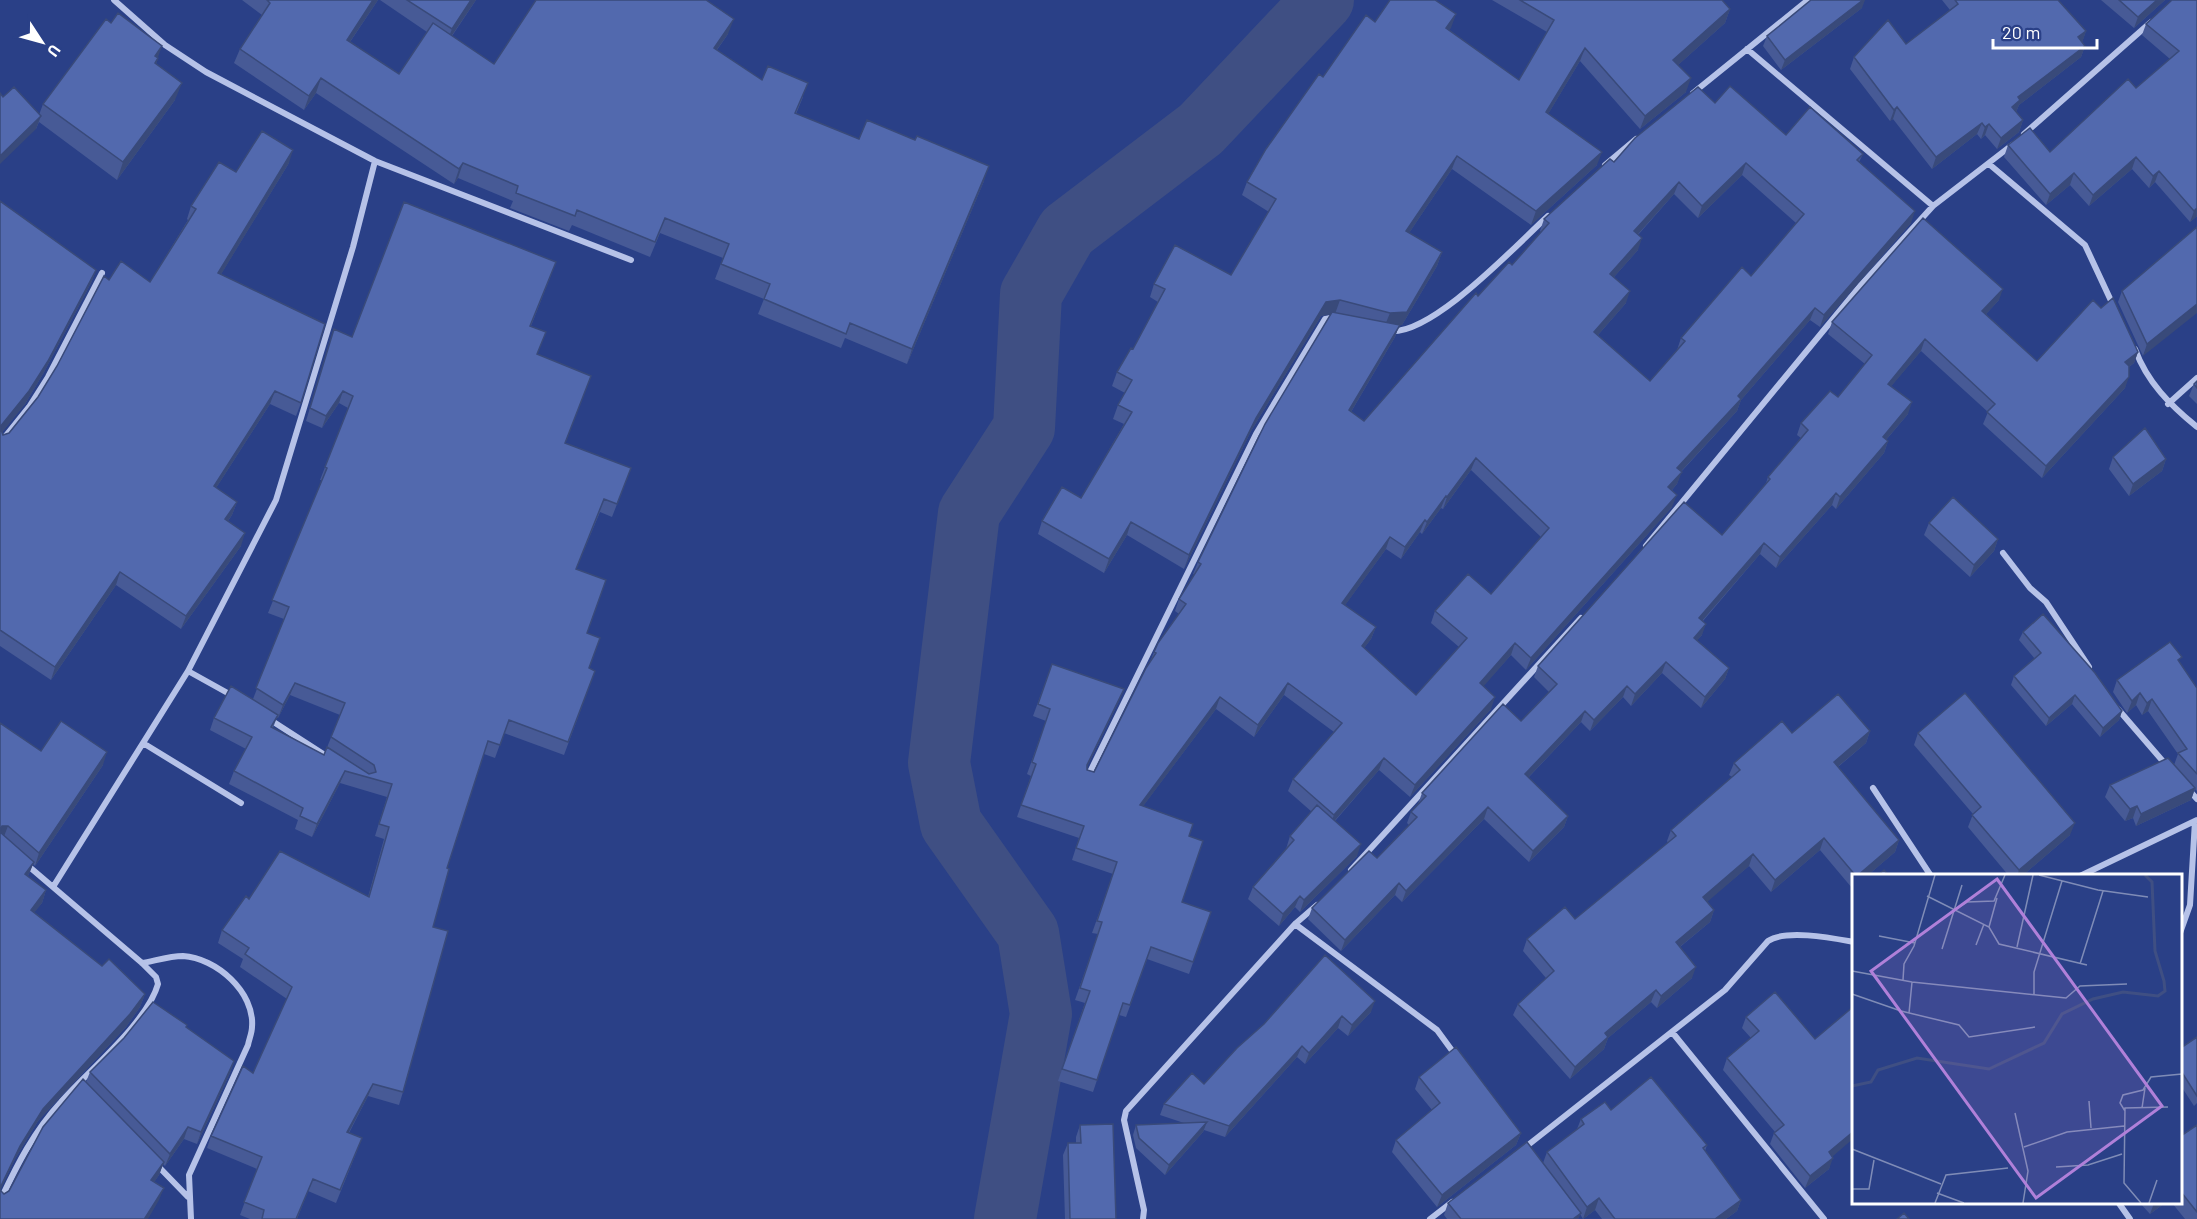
<svg xmlns="http://www.w3.org/2000/svg" width="2197" height="1219" viewBox="0 0 2197 1219" font-family="Barlow,sans-serif">
<rect width="100%" height="100%" fill="#2a4087"/>
<g fill="none" stroke-linecap="round" stroke-linejoin="round">
<!-- river -->
<path stroke="#3f4f83" stroke-width="62" d="M 1005,1219 L 1041,1014 L 1028,933 L 951,824 L 939,763 L 969,513 L 1024,428 L 1031,294 L 1067,231 L 1201,129 L 1323,0"/>
<!-- minor -->
<path stroke="#b6c2e8" stroke-width="6" d="M 114,0 L 165,45 L 206,72 L 375,161 L 631,260
M 1747,49 L 1933,206
M 1693,93 L 1808,0
M 2024,134 L 2151,22
M 1989,164 L 2085,245 L 2113,305
M 1605,165 L 1636,139
M 1389,331 C 1432,336 1516,245 1548,216
M 2135,349 C 2147,382 2170,405 2197,427
M 2168,404 L 2197,378
M 0,443 L 29,407 L 48,377 L 102,273
M 1646,546 L 1861,285 L 1933,206 L 2012,145
M 2003,553 L 2030,588 L 2046,602 L 2089,667
M 188,671 L 233,696
M 2117,708 L 2167,766
M 269,719 L 331,759
M 143,743 L 241,803
M 1088,776 L 1256,434 L 1325,319 L 1336,317
M 1873,788 L 1931,876
M 2188,789 L 2197,799
M 1351,870 L 1581,618
M 2080,876 L 2197,820
M 53,887 L 188,671 L 276,500 L 353,247 L 375,161
M 1295,924 L 1437,1030 L 1456,1056
M 2180,933 L 2190,905 L 2195,821
M 142,963 C 154,961 170,956 183,956 C 216,958 255,992 252,1027 C 252,1033 249,1039 248,1045 L 189,1175 L 191,1219
M 1672,1032 L 1824,1219
M 1523,1149 L 1725,990 L 1768,941 C 1786,929 1832,938 1854,942
M 156,1164 L 188,1197
M 0,1201 C 17,1165 34,1131 61,1102 C 88,1071 147,1023 158,984 L 156,977 L 142,963 L 26,864
M 2118,1202 L 2130,1219
M 1143,1219 L 1144,1210 L 1124,1120 L 1126,1111 L 1295,924 L 1317,905
M 1430,1219 L 1452,1202"/>
</g>
<!-- wall -->
<path fill="#475a96" fill-rule="evenodd" d="M 242,0 L 378,0 L 350,42 L 399,74 L 427,32 L 380,0 L 476,0 L 452,36 L 494,64 L 728,34 L 717,50 L 762,80 L 803,97 L 796,114 L 859,139 L 984,181 L 907,364 L 845,338 L 841,348 L 758,314 L 764,299 L 715,279 L 723,258 L 660,233 L 650,257 L 572,225 L 569,231 L 510,208 L 513,201 L 458,178 L 454,184 L 316,93 L 304,110 L 234,63 L 240,49 L 262,15 Z
M 1492,0 L 1722,0 L 1730,9 L 1725,23 L 1678,65 L 1686,92 L 1640,129 L 1580,61 L 1548,114 L 1597,165 L 1531,225 L 1452,169 L 1409,233 L 1442,252 L 1437,266 L 1402,325 L 1399,325 L 1395,337 L 1351,412 L 1364,421 L 1478,296 L 1512,265 L 1541,232 L 1540,231 L 1544,219 L 1614,162 L 1715,103 L 1786,135 L 1863,154 L 1859,162 L 1911,223 L 1820,327 L 1810,320 L 1741,400 L 1737,411 L 1681,472 L 1677,484 L 1672,490 L 1672,507 L 1526,670 L 1511,655 L 1483,686 L 1491,709 L 1410,797 L 1379,770 L 1335,821 L 1357,856 L 1300,912 L 1295,907 L 1279,926 L 1248,899 L 1253,887 L 1286,849 L 1290,836 L 1312,812 L 1288,791 L 1293,779 L 1334,732 L 1284,695 L 1254,737 L 1216,709 L 1143,806 L 1189,836 L 1182,902 L 1211,912 L 1189,974 L 1147,959 L 1126,1017 L 1119,1015 L 1093,1092 L 1058,1081 L 1085,1003 L 1075,1000 L 1098,934 L 1092,933 L 1113,874 L 1072,860 L 1079,838 L 1017,817 L 1031,776 L 1027,774 L 1046,721 L 1033,716 L 1052,664 L 1119,701 L 1087,767 L 1087,770 L 1094,772 L 1150,662 L 1154,652 L 1179,614 L 1175,611 L 1179,599 L 1195,575 L 1193,574 L 1198,562 L 1331,314 L 1321,316 L 1251,431 L 1184,569 L 1127,535 L 1104,573 L 1038,534 L 1042,521 L 1081,498 L 1124,424 L 1113,419 L 1118,405 L 1125,393 L 1112,386 L 1117,372 L 1133,349 L 1158,302 L 1150,297 L 1154,284 L 1231,275 L 1269,212 L 1242,195 L 1247,182 L 1323,77 L 1375,22 L 1456,14 L 1449,30 L 1519,80 L 1547,32 ZM 1742,175 L 1796,223 L 1751,276 L 1681,338 L 1677,350 L 1650,381 L 1598,335 L 1626,303 L 1614,277 L 1638,250 L 1638,235 L 1674,194 L 1698,218 ZM 1471,470 L 1541,537 L 1491,594 L 1435,611 L 1431,623 L 1459,647 L 1416,695 L 1364,648 L 1371,639 L 1376,627 L 1345,605 L 1386,549 L 1401,559 L 1420,532 L 1422,534 L 1441,508 L 1443,509 Z
M 1942,0 L 2058,0 L 2086,31 L 2082,42 L 2085,46 L 2081,57 L 2019,105 L 2016,112 L 2023,120 L 2019,132 L 1997,149 L 1985,135 L 1981,139 L 1977,134 L 1932,169 L 1893,119 L 1890,121 L 1850,69 L 1854,57 L 1906,44 L 1950,10 Z
M 2101,0 L 2165,0 L 2134,28 Z
M 2197,0 L 2197,216 L 2190,222 L 2155,182 L 2149,188 L 2132,169 L 2089,206 L 2070,185 L 2046,205 L 2004,157 L 2008,145 L 2050,152 L 2136,88 L 2170,59 L 2142,35 L 2146,24 Z
M 1862,8 L 1781,70 L 1763,46 L 1767,36 Z
M 158,58 L 156,64 L 175,100 L 117,180 L 39,122 L 36,129 L 3,97 L 39,115 L 43,104 Z
M 289,163 L 221,274 L 301,403 L 296,416 L 270,404 L 216,488 L 237,502 L 232,515 L 228,521 L 241,546 L 181,629 L 116,585 L 51,680 L 0,646 L 0,201 L 96,270 L 91,283 L 43,374 L 25,404 L 2,432 L 3,435 L 9,433 L 38,397 L 57,366 L 109,280 L 150,282 L 188,220 L 187,219 L 191,206 L 236,172 Z
M 2197,227 L 2143,356 L 2118,302 L 2122,291 Z
M 556,262 L 531,326 L 537,355 L 566,443 L 626,481 L 612,517 L 600,512 L 576,569 L 587,633 L 589,669 L 595,671 L 564,755 L 504,733 L 495,758 L 484,754 L 447,868 L 433,927 L 403,1092 L 399,1105 L 368,1096 L 349,1133 L 357,1151 L 336,1203 L 308,1191 L 297,1219 L 250,1219 L 240,1215 L 257,1169 L 207,1148 L 211,1136 L 253,1073 L 287,999 L 240,967 L 243,959 L 218,943 L 222,930 L 249,899 L 368,897 L 384,839 L 375,836 L 387,797 L 340,783 L 312,837 L 295,829 L 298,820 L 229,784 L 234,771 L 246,749 L 210,730 L 214,718 L 253,699 L 284,619 L 268,613 L 322,480 L 320,480 L 348,408 L 339,403 L 322,428 L 306,421 L 330,341 L 334,329 L 352,337 ZM 290,695 L 340,715 L 324,755 L 273,728 L 277,717 L 278,718 Z
M 1999,300 L 1986,314 L 2037,361 L 2138,352 L 2134,363 L 2129,367 L 2125,388 L 2042,478 L 1983,424 L 1988,412 L 1921,351 L 1891,386 L 1908,414 L 1886,440 L 1888,441 L 1884,453 L 1836,509 L 1832,505 L 1776,568 L 1760,554 L 1703,621 L 1702,635 L 1697,640 L 1729,668 L 1725,679 L 1701,708 L 1662,673 L 1631,706 L 1623,697 L 1590,731 L 1581,722 L 1528,778 L 1568,816 L 1564,827 L 1529,862 L 1484,819 L 1402,902 L 1395,895 L 1341,951 L 1308,919 L 1312,908 L 1377,858 L 1409,825 L 1407,823 L 1411,812 L 1418,804 L 1422,793 L 1521,721 L 1549,692 L 1534,677 L 1538,666 L 1722,535 L 1765,486 L 1768,477 L 1801,438 L 1797,435 L 1801,423 L 1838,397 L 1865,364 L 1828,334 L 1832,322 Z
M 2197,381 L 2197,404 L 2189,396 L 2194,384 Z
M 2113,457 L 2166,459 L 2162,471 L 2129,496 L 2109,469 Z
M 1929,523 L 1998,539 L 1994,551 L 1970,577 L 1924,535 Z
M 2023,632 L 2122,711 L 2119,720 L 2100,737 L 2072,704 L 2046,726 L 2011,685 L 2014,676 L 2035,659 L 2019,640 Z
M 2180,663 L 2197,688 L 2197,791 L 2195,789 L 2191,800 L 2136,826 L 2133,818 L 2125,821 L 2105,797 L 2110,785 L 2174,765 L 2178,754 L 2148,711 L 2142,715 L 2136,705 L 2127,713 L 2113,692 L 2117,680 Z
M 0,723 L 41,751 L 103,765 L 35,866 L 33,864 L 28,876 L 46,890 L 42,903 L 34,912 L 102,966 L 145,994 L 140,1007 L 126,1027 L 38,1121 L 15,1159 L 0,1190 L 4,1194 L 9,1191 L 86,1082 L 90,1072 L 186,1028 L 234,1061 L 230,1073 L 197,1144 L 184,1139 L 165,1166 L 163,1164 L 159,1175 L 154,1182 L 159,1200 L 0,1219 Z
M 1870,731 L 1866,743 L 1838,767 L 1899,840 L 1895,852 L 1867,876 L 1854,876 L 1854,887 L 1852,888 L 1820,850 L 1771,892 L 1749,866 L 1707,901 L 1714,910 L 1710,922 L 1680,947 L 1692,978 L 1657,1008 L 1651,1002 L 1608,1038 L 1604,1049 L 1570,1079 L 1513,1015 L 1518,1004 L 1546,978 L 1523,951 L 1527,939 L 1575,919 L 1668,843 L 1667,841 L 1671,830 L 1732,777 L 1729,775 L 1734,763 L 1792,733 Z
M 1918,733 L 2070,835 L 2022,876 L 2009,876 L 1968,827 L 1973,814 L 1914,745 Z
M 1854,898 L 1854,909 L 1851,906 Z
M 1775,992 L 1832,1156 L 1829,1169 L 1805,1188 L 1770,1144 L 1774,1133 L 1775,1132 L 1723,1070 L 1727,1058 L 1751,1038 L 1742,1028 L 1746,1017 Z
M 1371,1012 L 1348,1036 L 1338,1028 L 1305,1064 L 1297,1057 L 1225,1137 L 1204,1130 L 1203,1132 L 1165,1175 L 1136,1148 L 1133,1135 L 1136,1125 L 1184,1123 L 1160,1115 L 1164,1104 L 1204,1084 L 1264,1024 Z
M 2197,1037 L 2197,1103 L 2194,1106 L 2181,1086 L 2181,1048 Z
M 1419,1077 L 1521,1133 L 1516,1145 L 1437,1207 L 1392,1152 L 1396,1140 L 1432,1110 L 1415,1089 Z
M 1611,1110 L 1707,1145 L 1705,1151 L 1741,1200 L 1737,1211 L 1726,1219 L 1602,1219 L 1595,1210 L 1583,1219 L 1580,1214 L 1578,1219 L 1447,1219 L 1444,1215 L 1448,1203 L 1543,1163 L 1547,1152 L 1577,1129 L 1581,1119 Z
M 1080,1125 L 1116,1219 L 1065,1219 L 1063,1155 L 1068,1143 L 1076,1143 L 1076,1137 Z
M 2197,1125 L 2197,1219 L 2185,1219 L 2172,1203 L 2181,1203 L 2181,1136 Z
M 2140,1203 L 2165,1203 L 2150,1214 Z"/>
<!-- shaded-wall -->
<path fill="#394a7a" d="M 373,0 L 378,0 L 341,55 L 347,40 Z
M 471,0 L 476,0 L 446,44 L 452,29 Z
M 1863,0 L 1865,0 L 1862,8 L 1781,70 L 1785,60 Z
M 2157,0 L 2165,0 L 2134,28 L 2138,17 Z
M 1730,9 L 1725,23 L 1668,74 L 1673,60 Z
M 1456,14 L 1451,28 L 1441,41 L 1446,28 Z
M 734,19 L 728,34 L 708,62 L 714,48 Z
M 2086,31 L 2082,43 L 2078,37 Z
M 162,46 L 157,60 L 158,58 L 152,75 L 155,56 Z
M 2085,46 L 2081,57 L 2019,105 L 2016,112 L 2012,107 L 2018,97 Z
M 1585,48 L 1580,61 L 1541,126 L 1546,112 Z
M 321,78 L 316,93 L 304,110 L 309,96 Z
M 1691,78 L 1686,92 L 1640,129 L 1645,116 Z
M 182,83 L 175,100 L 117,180 L 123,162 Z
M 1897,107 L 1893,119 L 1890,121 L 1894,110 Z
M 41,116 L 36,129 L 0,164 L 0,156 Z
M 2023,120 L 2019,132 L 1997,149 L 2001,138 Z
M 1982,123 L 1977,134 L 1932,169 L 1936,157 Z
M 1989,124 L 1985,135 L 1981,139 L 1985,127 Z
M 293,150 L 289,163 L 214,286 L 218,273 Z
M 1602,152 L 1597,165 L 1531,225 L 1536,211 Z
M 1457,156 L 1452,169 L 1401,245 L 1406,231 Z
M 2136,157 L 2132,169 L 2089,206 L 2093,195 Z
M 463,163 L 458,178 L 454,184 L 459,169 Z
M 1746,163 L 1742,175 L 1698,218 L 1702,206 Z
M 989,166 L 984,181 L 907,364 L 912,349 Z
M 2159,171 L 2155,182 L 2149,188 L 2153,176 Z
M 2074,173 L 2070,185 L 2046,205 L 2050,194 Z
M 1679,182 L 1674,194 L 1630,243 L 1634,231 Z
M 2197,208 L 2197,216 L 2190,222 L 2194,211 Z
M 1915,211 L 1911,223 L 1820,327 L 1824,315 Z
M 1642,238 L 1638,250 L 1606,286 L 1610,274 Z
M 1442,252 L 1437,266 L 1402,325 L 1399,325 L 1395,337 L 1345,422 L 1390,313 Z
M 96,270 L 91,283 L 43,374 L 25,404 L 0,435 L 0,428 Z
M 2003,289 L 1999,300 L 1978,323 L 1982,311 Z
M 1630,291 L 1626,303 L 1590,344 L 1594,332 Z
M 1340,300 L 1335,314 L 1321,316 L 1251,431 L 1184,569 L 1189,555 L 1256,418 L 1326,302 Z
M 2197,304 L 2197,313 L 2143,356 L 2147,344 Z
M 1815,308 L 1810,320 L 1741,400 L 1737,411 L 1673,480 L 1677,468 L 1738,396 Z
M 1925,339 L 1921,351 L 1884,395 L 1888,384 Z
M 2138,352 L 2134,363 L 2121,373 L 2125,362 Z
M 2129,377 L 2125,388 L 2042,478 L 2046,466 Z
M 275,391 L 270,404 L 209,499 L 214,486 Z
M 343,391 L 339,403 L 322,428 L 326,416 Z
M 1912,402 L 1908,414 L 1879,448 L 1883,437 Z
M 1888,441 L 1884,453 L 1836,509 L 1840,497 Z
M 1476,458 L 1471,470 L 1443,509 L 1447,497 Z
M 2166,459 L 2162,471 L 2129,496 L 2133,484 Z
M 1682,472 L 1677,484 L 1664,499 L 1668,487 Z
M 1836,493 L 1832,505 L 1776,568 L 1780,557 Z
M 1677,495 L 1672,507 L 1526,670 L 1531,658 Z
M 1446,496 L 1441,508 L 1422,534 L 1427,522 Z
M 237,502 L 232,515 L 220,532 L 225,519 Z
M 1425,520 L 1420,532 L 1401,559 L 1405,547 Z
M 1131,522 L 1127,535 L 1104,573 L 1109,559 Z
M 245,533 L 241,546 L 181,629 L 186,616 Z
M 1390,537 L 1386,549 L 1338,615 L 1342,603 Z
M 1998,539 L 1994,551 L 1970,577 L 1974,565 Z
M 1764,543 L 1760,554 L 1695,629 L 1699,618 Z
M 120,572 L 116,585 L 51,680 L 55,667 Z
M 1706,624 L 1702,635 L 1690,649 L 1694,638 Z
M 1376,627 L 1371,639 L 1357,658 L 1362,646 Z
M 1515,643 L 1511,655 L 1476,695 L 1480,683 Z
M 1666,662 L 1662,673 L 1631,706 L 1635,694 Z
M 1729,668 L 1725,679 L 1701,708 L 1705,697 Z
M 295,683 L 290,695 L 278,718 L 283,705 Z
M 1288,683 L 1284,695 L 1254,737 L 1258,725 Z
M 1627,686 L 1623,697 L 1590,731 L 1594,720 Z
M 1124,689 L 1119,701 L 1082,777 L 1087,765 Z
M 2140,693 L 2136,705 L 2127,713 L 2132,701 Z
M 2075,695 L 2072,704 L 2046,726 L 2049,718 Z
M 1220,697 L 1216,709 L 1135,817 L 1140,805 Z
M 1495,697 L 1491,709 L 1410,797 L 1415,785 Z
M 2152,699 L 2148,711 L 2142,715 L 2147,703 Z
M 1585,711 L 1581,722 L 1521,785 L 1525,774 Z
M 2122,711 L 2119,720 L 2100,737 L 2103,728 Z
M 1870,731 L 1866,743 L 1829,774 L 1834,762 Z
M 107,752 L 103,765 L 35,866 L 39,853 Z
M 1384,758 L 1379,770 L 1329,827 L 1334,815 Z
M 345,771 L 340,783 L 312,837 L 317,824 Z
M 2195,788 L 2191,800 L 2136,826 L 2141,814 Z
M 2137,806 L 2133,818 L 2125,821 L 2130,809 Z
M 1488,807 L 1484,819 L 1402,902 L 1406,891 Z
M 1568,816 L 1564,827 L 1529,862 L 1533,851 Z
M 2075,823 L 2070,835 L 2022,876 L 2017,876 L 2019,870 Z
M 2,826 L 8,826 L 3,839 L 0,838 L 0,831 Z
M 1824,838 L 1820,850 L 1771,892 L 1775,880 Z
M 1899,840 L 1895,852 L 1867,876 L 1857,876 Z
M 1361,844 L 1357,856 L 1300,912 L 1304,900 Z
M 1753,854 L 1749,866 L 1699,909 L 1703,897 Z
M 34,862 L 29,874 L 20,887 L 25,874 Z
M 1399,883 L 1395,895 L 1341,951 L 1345,940 Z
M 46,890 L 42,903 L 27,922 L 31,910 Z
M 1300,896 L 1295,907 L 1279,926 L 1283,914 Z
M 1714,910 L 1710,922 L 1671,954 L 1676,942 Z
M 1696,967 L 1692,978 L 1657,1008 L 1661,996 Z
M 1656,990 L 1651,1002 L 1608,1038 L 1604,1049 L 1570,1079 L 1575,1067 L 1605,1033 Z
M 145,994 L 140,1007 L 126,1027 L 38,1121 L 15,1159 L 0,1191 L 0,1188 L 20,1146 L 43,1109 Z
M 1375,1001 L 1371,1012 L 1348,1036 L 1352,1025 Z
M 1342,1016 L 1338,1028 L 1305,1064 L 1309,1053 Z
M 1302,1046 L 1297,1057 L 1225,1137 L 1229,1126 Z
M 234,1061 L 230,1073 L 197,1144 L 201,1132 Z
M 373,1084 L 368,1096 L 342,1145 L 347,1132 Z
M 1207,1122 L 1203,1132 L 1165,1175 L 1169,1165 Z
M 188,1127 L 184,1139 L 165,1166 L 170,1154 Z
M 1854,1131 L 1854,1138 L 1825,1163 L 1829,1152 Z
M 1521,1133 L 1516,1145 L 1437,1207 L 1442,1195 Z
M 1833,1158 L 1829,1169 L 1805,1188 L 1810,1176 Z
M 164,1162 L 159,1175 L 147,1193 L 151,1180 Z
M 164,1188 L 159,1200 L 148,1219 L 145,1219 Z
M 1599,1198 L 1595,1210 L 1583,1219 L 1587,1207 Z
M 1741,1200 L 1737,1211 L 1726,1219 L 1715,1219 Z
M 2154,1203 L 2165,1203 L 2150,1214 Z
M 1581,1213 L 1578,1219 L 1573,1219 Z"/>
<!-- building -->
<path fill="#5269ae" stroke="#394a7a" stroke-width="1.5" fill-rule="evenodd" d="M 267,0 L 373,0 L 347,40 L 399,74 L 433,23 L 494,64 L 536,0 L 706,0 L 734,19 L 714,48 L 762,80 L 768,66 L 808,83 L 795,113 L 859,139 L 867,120 L 915,140 L 917,136 L 989,166 L 912,349 L 850,323 L 846,334 L 764,299 L 770,284 L 721,264 L 729,244 L 665,218 L 655,242 L 577,210 L 575,216 L 516,193 L 518,186 L 463,163 L 459,169 L 321,78 L 309,96 L 240,49 L 270,3 Z
M 407,0 L 471,0 L 452,29 Z
M 1390,0 L 1435,0 L 1456,14 L 1446,28 L 1519,80 L 1554,20 L 1520,0 L 1722,0 L 1730,9 L 1673,60 L 1691,78 L 1645,116 L 1585,48 L 1546,112 L 1602,152 L 1536,211 L 1457,156 L 1406,231 L 1442,252 L 1407,312 L 1390,313 L 1340,300 L 1326,302 L 1256,418 L 1189,555 L 1131,522 L 1109,559 L 1042,521 L 1062,487 L 1081,498 L 1132,412 L 1118,405 L 1132,380 L 1117,372 L 1131,348 L 1133,349 L 1165,289 L 1154,284 L 1175,245 L 1231,275 L 1276,199 L 1247,182 L 1266,149 L 1319,74 L 1323,77 L 1366,15 L 1375,22 Z
M 1811,0 L 1863,0 L 1785,60 L 1767,36 Z
M 1955,0 L 2058,0 L 2086,31 L 2078,37 L 2085,46 L 2018,97 L 2020,100 L 2012,107 L 2023,120 L 2001,138 L 1989,124 L 1985,127 L 1982,123 L 1936,157 L 1897,107 L 1894,110 L 1854,57 L 1888,20 L 1906,44 L 1958,4 Z
M 2119,0 L 2157,0 L 2138,17 Z
M 2172,0 L 2197,0 L 2197,208 L 2194,211 L 2159,171 L 2153,176 L 2136,157 L 2093,195 L 2074,173 L 2050,194 L 2008,145 L 2030,128 L 2050,152 L 2128,79 L 2136,88 L 2179,51 L 2146,24 Z
M 118,13 L 162,46 L 155,56 L 158,58 L 155,63 L 182,83 L 123,162 L 43,104 L 106,19 L 111,23 Z
M 1730,86 L 1786,135 L 1810,107 L 1863,154 L 1857,160 L 1915,211 L 1824,315 L 1815,308 L 1738,396 L 1741,399 L 1677,468 L 1682,472 L 1668,487 L 1677,495 L 1531,658 L 1515,643 L 1480,683 L 1495,697 L 1415,785 L 1384,758 L 1334,815 L 1293,779 L 1342,723 L 1288,683 L 1258,725 L 1220,697 L 1140,805 L 1193,824 L 1189,836 L 1203,841 L 1182,902 L 1211,912 L 1193,962 L 1151,947 L 1130,1005 L 1123,1003 L 1097,1080 L 1062,1069 L 1090,991 L 1080,988 L 1102,922 L 1097,921 L 1117,862 L 1076,848 L 1084,826 L 1021,805 L 1036,764 L 1032,762 L 1050,709 L 1038,704 L 1052,664 L 1124,689 L 1087,765 L 1087,770 L 1094,772 L 1146,668 L 1156,653 L 1154,652 L 1158,643 L 1186,604 L 1179,599 L 1201,564 L 1198,562 L 1265,424 L 1332,312 L 1400,325 L 1349,410 L 1364,421 L 1476,293 L 1478,296 L 1509,262 L 1512,265 L 1549,223 L 1544,219 L 1610,159 L 1614,162 L 1635,138 L 1698,87 L 1715,103 ZM 1746,163 L 1804,214 L 1751,276 L 1742,267 L 1681,338 L 1685,341 L 1650,381 L 1594,332 L 1630,291 L 1610,274 L 1642,238 L 1634,231 L 1679,182 L 1702,206 ZM 1476,458 L 1549,528 L 1491,594 L 1468,574 L 1435,611 L 1467,638 L 1416,695 L 1362,646 L 1376,627 L 1342,603 L 1390,537 L 1405,547 L 1425,520 L 1427,522 L 1446,496 L 1447,497 Z
M 14,87 L 41,116 L 0,156 L 0,93 L 3,97 Z
M 262,131 L 293,150 L 218,273 L 325,324 L 301,403 L 275,391 L 214,486 L 237,502 L 225,519 L 245,533 L 186,616 L 120,572 L 55,667 L 0,630 L 0,631 L 0,201 L 96,270 L 48,361 L 29,391 L 0,427 L 3,435 L 9,433 L 38,397 L 57,366 L 104,276 L 109,280 L 121,261 L 150,282 L 196,209 L 191,206 L 219,162 L 236,172 Z
M 404,202 L 556,262 L 530,326 L 546,332 L 537,354 L 591,376 L 565,443 L 631,468 L 617,504 L 604,499 L 576,569 L 606,580 L 587,633 L 600,638 L 589,668 L 595,671 L 568,742 L 509,720 L 500,745 L 488,741 L 447,868 L 449,869 L 433,927 L 448,931 L 403,1092 L 373,1084 L 347,1132 L 362,1138 L 340,1190 L 313,1179 L 296,1219 L 262,1219 L 264,1210 L 244,1202 L 262,1157 L 211,1136 L 243,1066 L 253,1073 L 292,987 L 245,954 L 249,948 L 222,930 L 246,896 L 249,899 L 280,851 L 369,897 L 389,827 L 379,824 L 392,784 L 345,771 L 317,824 L 300,816 L 303,808 L 234,771 L 252,737 L 214,718 L 231,686 L 278,715 L 271,727 L 324,755 L 327,747 L 369,774 L 376,772 L 374,765 L 331,737 L 345,703 L 295,683 L 283,705 L 256,688 L 289,607 L 272,600 L 327,468 L 325,467 L 353,396 L 343,391 L 326,416 L 310,408 L 334,329 L 352,337 Z
M 1923,218 L 2003,289 L 1982,311 L 2037,361 L 2093,300 L 2101,308 L 2113,298 L 2138,352 L 2125,362 L 2129,366 L 2129,377 L 2046,466 L 1987,412 L 1995,404 L 1925,339 L 1888,384 L 1912,402 L 1883,437 L 1888,441 L 1840,497 L 1836,493 L 1780,557 L 1764,543 L 1699,618 L 1706,624 L 1694,638 L 1729,668 L 1705,697 L 1666,662 L 1635,694 L 1627,686 L 1594,720 L 1585,711 L 1525,774 L 1568,816 L 1533,851 L 1488,807 L 1406,891 L 1399,883 L 1345,940 L 1312,908 L 1369,851 L 1377,858 L 1417,817 L 1411,812 L 1426,796 L 1422,793 L 1503,704 L 1521,721 L 1557,684 L 1538,666 L 1684,502 L 1722,535 L 1770,479 L 1768,477 L 1808,430 L 1801,423 L 1830,391 L 1838,397 L 1872,355 L 1832,322 Z
M 2197,227 L 2197,304 L 2147,344 L 2122,291 Z
M 2197,381 L 2197,388 L 2194,384 Z
M 2145,428 L 2166,459 L 2133,484 L 2113,457 Z
M 1953,497 L 1998,539 L 1974,565 L 1929,523 Z
M 2043,614 L 2095,673 L 2122,711 L 2103,728 L 2075,695 L 2049,718 L 2014,676 L 2041,653 L 2023,632 Z
M 2170,642 L 2182,657 L 2178,660 L 2197,688 L 2197,774 L 2178,753 L 2187,749 L 2152,699 L 2147,703 L 2140,693 L 2132,701 L 2117,680 Z
M 1965,693 L 2075,823 L 2019,870 L 1972,815 L 1981,807 L 1918,733 Z
M 1838,694 L 1870,731 L 1834,762 L 1899,840 L 1857,876 L 1856,876 L 1824,838 L 1775,880 L 1753,854 L 1703,897 L 1714,910 L 1676,942 L 1696,967 L 1661,996 L 1656,990 L 1605,1033 L 1608,1037 L 1575,1067 L 1518,1004 L 1554,971 L 1527,939 L 1565,907 L 1575,919 L 1676,836 L 1671,830 L 1740,770 L 1734,763 L 1782,721 L 1792,733 Z
M 61,721 L 107,752 L 39,853 L 8,826 L 2,826 L 0,831 L 0,723 L 41,751 Z
M 2168,758 L 2195,788 L 2141,814 L 2137,806 L 2130,809 L 2110,785 Z
M 1317,805 L 1361,844 L 1304,900 L 1300,896 L 1283,914 L 1253,887 L 1294,840 L 1290,836 Z
M 0,832 L 34,862 L 25,874 L 46,890 L 31,910 L 102,966 L 109,959 L 145,994 L 130,1014 L 43,1109 L 20,1146 L 0,1188 Z
M 1884,870 L 1889,876 L 1877,876 Z
M 1325,955 L 1375,1001 L 1352,1025 L 1342,1016 L 1309,1053 L 1302,1046 L 1229,1126 L 1164,1104 L 1192,1073 L 1204,1084 L 1237,1048 L 1264,1024 Z
M 1775,992 L 1815,1039 L 1854,1006 L 1854,1131 L 1829,1152 L 1833,1158 L 1810,1176 L 1774,1133 L 1784,1125 L 1727,1058 L 1759,1031 L 1746,1017 Z
M 153,1002 L 187,1025 L 186,1027 L 234,1061 L 201,1132 L 188,1127 L 170,1154 L 90,1072 L 124,1038 Z
M 2197,1037 L 2197,1096 L 2181,1071 L 2181,1048 Z
M 1456,1047 L 1521,1133 L 1442,1195 L 1396,1140 L 1440,1103 L 1419,1077 Z
M 1651,1077 L 1707,1145 L 1703,1148 L 1741,1200 L 1715,1219 L 1615,1219 L 1599,1198 L 1587,1207 L 1547,1152 L 1584,1124 L 1581,1119 L 1605,1102 L 1611,1110 Z
M 83,1079 L 164,1162 L 151,1180 L 164,1188 L 145,1218 L 147,1219 L 0,1219 L 0,1190 L 4,1194 L 9,1191 L 43,1127 Z
M 1207,1122 L 1169,1165 L 1139,1138 L 1136,1125 Z
M 1113,1124 L 1116,1219 L 1070,1219 L 1068,1143 L 1081,1143 L 1080,1125 Z
M 2197,1125 L 2197,1212 L 2181,1192 L 2181,1136 Z
M 1527,1142 L 1581,1213 L 1573,1219 L 1461,1219 L 1448,1203 Z
M 1904,1213 L 1909,1219 L 1897,1219 Z"/>
<!-- overview -->
<g transform="translate(1852 874)">
<rect width="330" height="330" fill="#2a4087"/>
<path fill="none" stroke="#3f4f83" stroke-width="3" d="M 0,212 L 19,208 L 26,196 L 65,184 L 137,195 L 192,169 L 210,140 L 241,125 L 271,118 L 306,122 L 313,117 L 312,107 L 303,77 L 300,8 L 293,1"/>
<path fill="none" stroke="#7f8cb7" stroke-width="1.5" d="M 187,1 L 246,16 L 296,23M 75,22 L 137,53 L 147,70 L 235,91M 104,35 L 115,28 L 142,27 L 153,1M 137,53 L 145,24M 27,62 L 63,69M 124,71 L 132,50M 165,73 L 181,1M 90,75 L 110,11M 228,90 L 251,17M 0,97 L 60,108 L 214,124 L 228,112 L 275,110M 51,106 L 52,90 L 62,72 L 83,1M 0,120 L 49,137 L 107,151 L 117,163 L 183,153M 182,120 L 182,98 L 210,7M 57,139 L 60,108M 237,227 L 239,254M 290,234 L 293,214M 273,237 L 268,229 L 271,221 L 291,216 L 299,203 L 330,200M 163,239 L 176,297 L 171,329M 172,273 L 215,258 L 272,252M 0,275 L 89,310M 204,293 L 236,291 L 270,280M 0,315 L 17,315 L 22,286M 85,319 L 112,329M 83,329 L 94,301 L 156,294M 289,329 L 272,309 L 273,234 L 316,233M 297,329 L 305,306"/>
<path fill="#b080d9" fill-opacity="0.15" stroke="#b080d9" stroke-width="3" d="M 145,5 L 310,232 L 184,324 L 19,97 Z"/>
<rect width="330" height="330" fill="none" stroke="#fff" stroke-width="3"/>
</g>
<!-- north arrow -->
<g transform="translate(42 42) rotate(126)" stroke="#2a4087" stroke-width="4.5" paint-order="stroke">
<path d="M0-4.5L10 22L0 15L-10 22Z" fill="#ffffff"/>
<text y="-9" font-size="16" font-weight="bold" text-anchor="middle" fill="#ffffff">U</text>
</g>
<!-- scale -->
<path d="M1993 39v9h104v-9" fill="none" stroke="#ffffff" stroke-width="3"/>
<text x="2002" y="39" font-size="18" fill="#ffffff" stroke="#2a4087" stroke-width="4.5" paint-order="stroke">20 m</text>
</svg>
